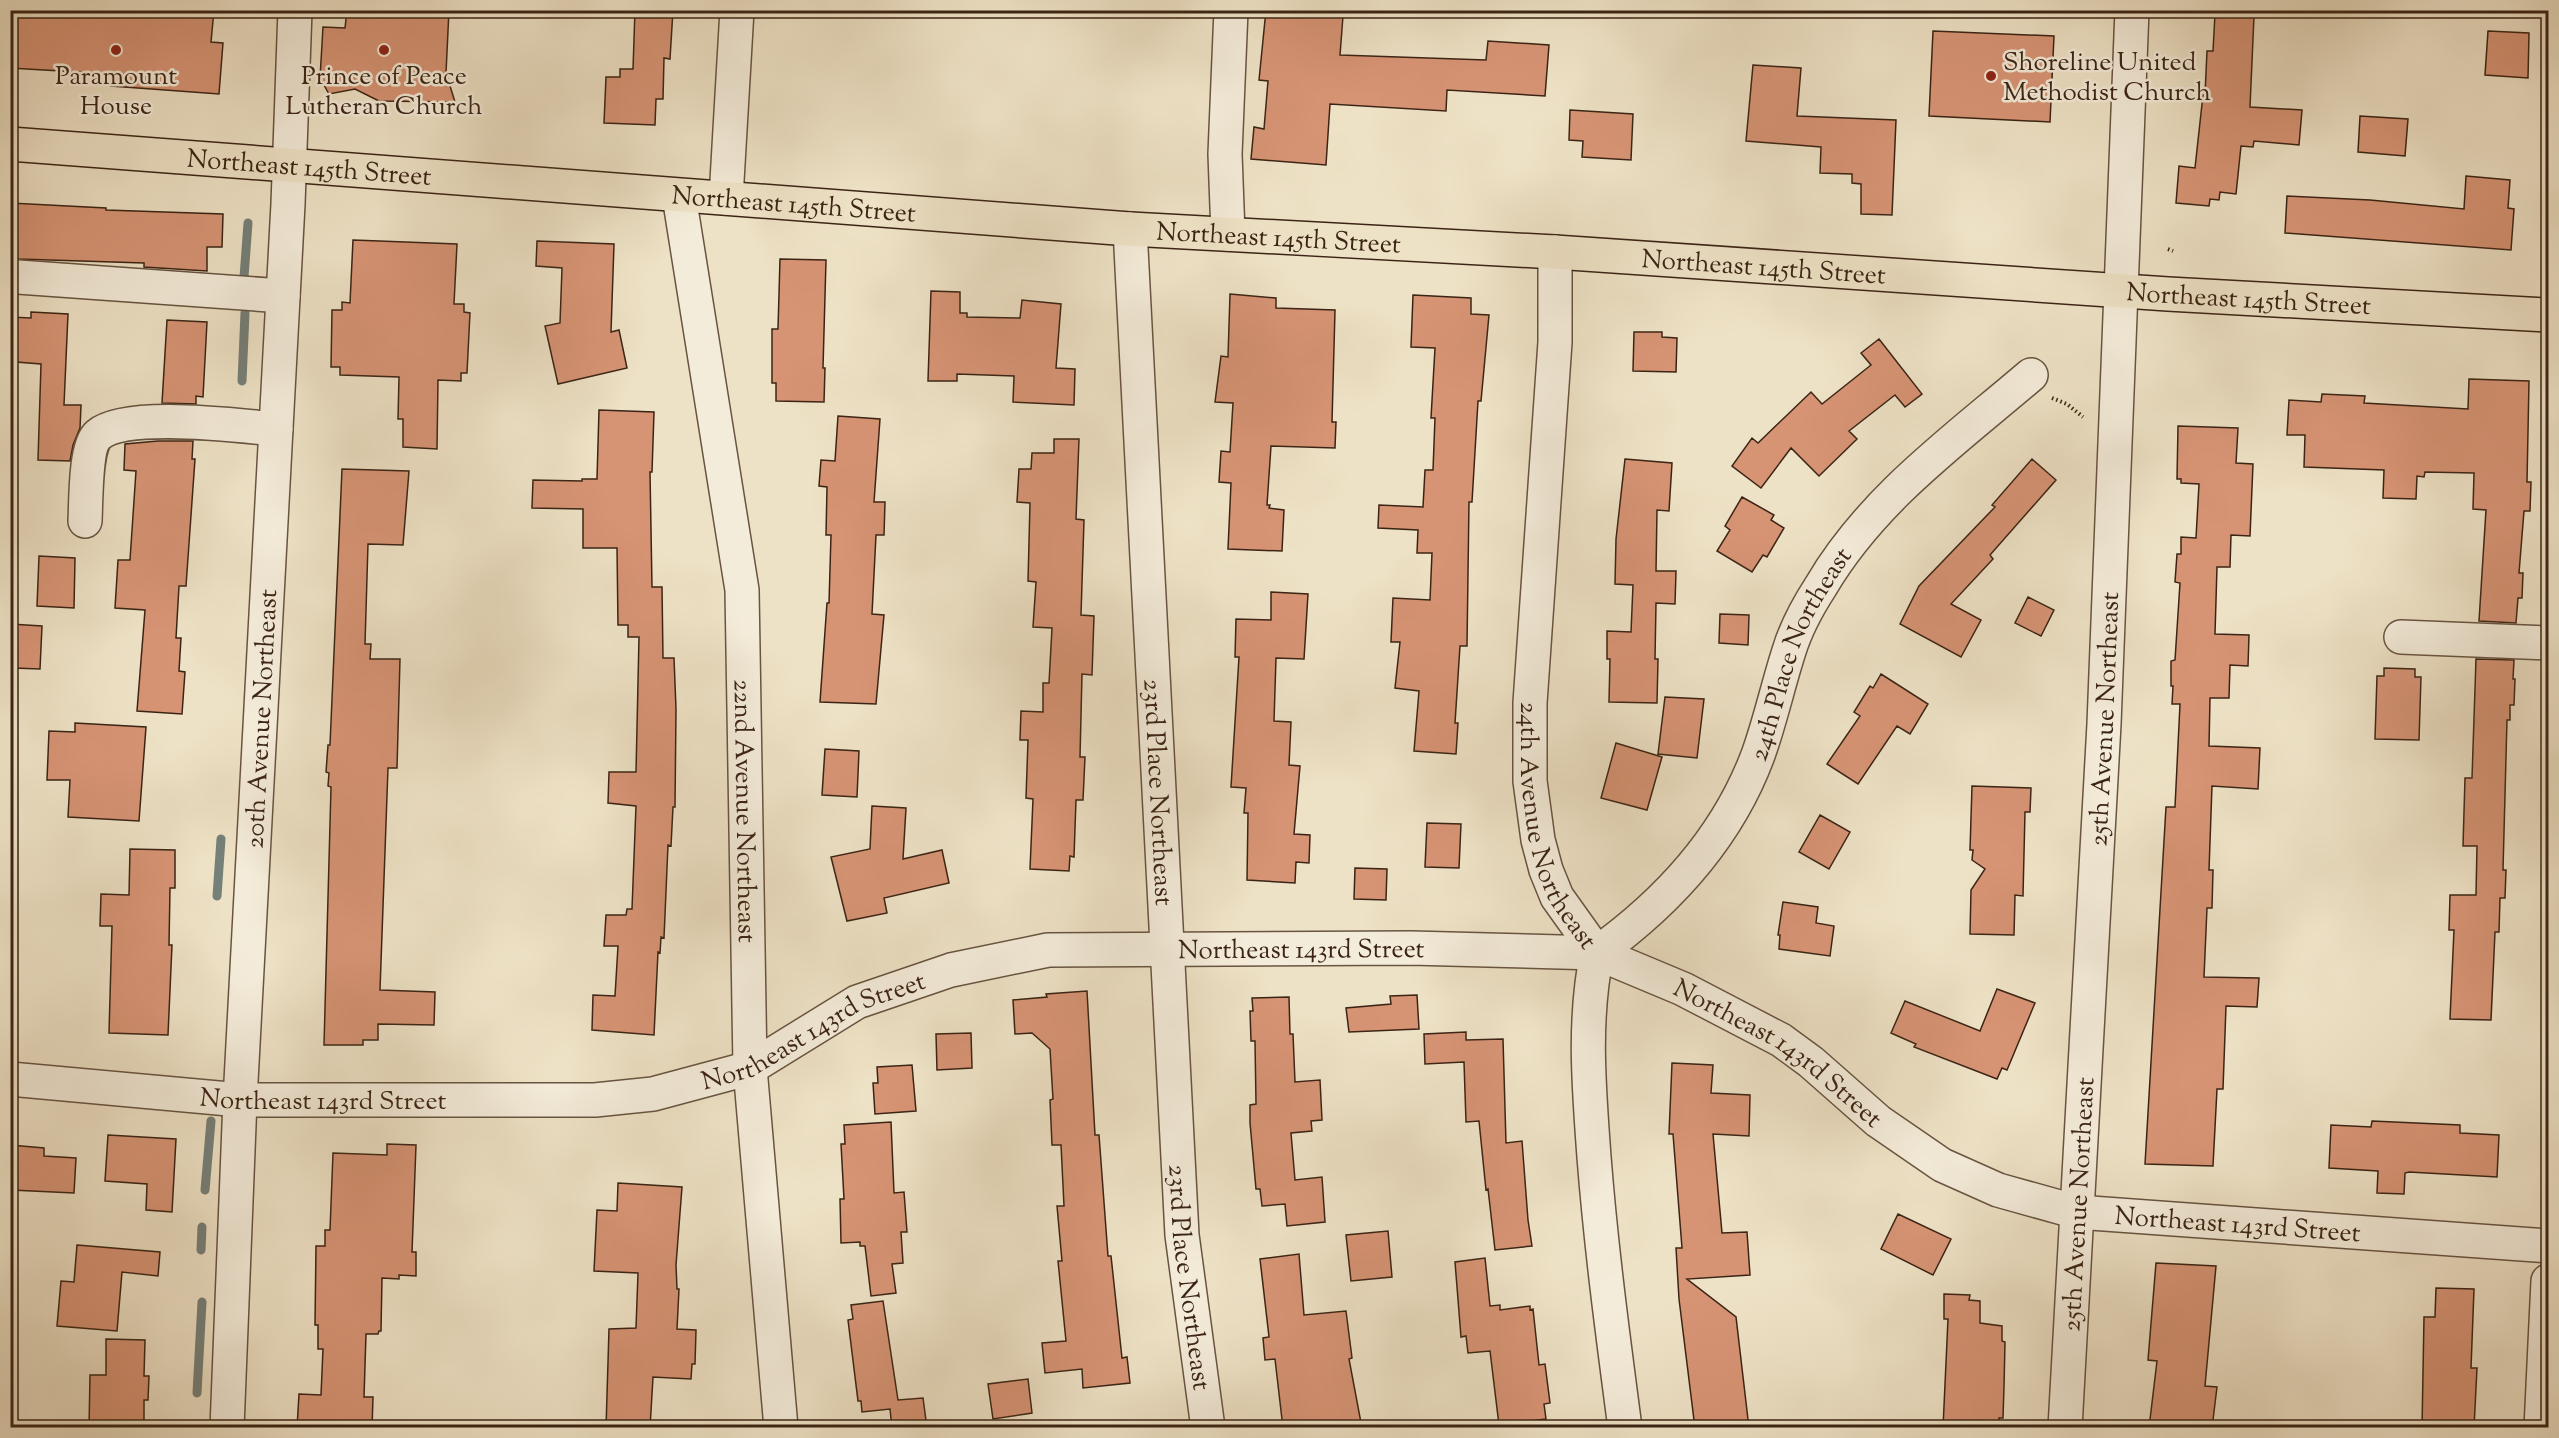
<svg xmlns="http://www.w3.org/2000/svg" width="2559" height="1438" viewBox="0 0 2559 1438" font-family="'Sorts Mill Goudy',serif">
<rect width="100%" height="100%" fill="#eee2c6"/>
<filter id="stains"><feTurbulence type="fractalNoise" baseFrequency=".00333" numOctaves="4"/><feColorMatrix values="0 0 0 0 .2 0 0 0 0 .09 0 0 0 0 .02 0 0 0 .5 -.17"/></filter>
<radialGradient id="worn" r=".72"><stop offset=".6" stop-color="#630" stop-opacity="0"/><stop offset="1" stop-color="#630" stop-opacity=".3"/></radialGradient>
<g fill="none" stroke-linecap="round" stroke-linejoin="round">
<!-- stream -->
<path stroke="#758079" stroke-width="9" d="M 244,277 L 248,223
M 242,381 L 245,313
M 217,896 L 221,839
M 205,1190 L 211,1121
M 201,1250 L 202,1227
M 197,1393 L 202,1302"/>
</g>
<!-- building -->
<path fill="#d79475" stroke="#3b2415" stroke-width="1.5" d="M 10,10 L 214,10 L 211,42 L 223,43 L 219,94 L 111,86 L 112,74 L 10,68 Z
M 347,10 L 449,10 L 446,73 L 455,102 L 379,101 L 355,89 L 329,94 L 320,78 L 323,27 L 345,28 Z
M 635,10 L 673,10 L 670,59 L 664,58 L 663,99 L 656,99 L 655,125 L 604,123 L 606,77 L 620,77 L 620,69 L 633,69 Z
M 1266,10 L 1308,10 L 1308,13 L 1343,16 L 1340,55 L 1486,60 L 1488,41 L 1549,45 L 1545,96 L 1447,90 L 1446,111 L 1330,104 L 1326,165 L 1251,159 L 1254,127 L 1264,129 L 1268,81 L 1259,80 Z
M 2215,14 L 2254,16 L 2250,107 L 2302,110 L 2299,145 L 2254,141 L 2253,147 L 2241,146 L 2236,194 L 2220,192 L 2219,200 L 2210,199 L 2209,206 L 2176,203 L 2179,166 L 2195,168 L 2203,95 L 2205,95 L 2207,51 L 2213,51 Z
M 1933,31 L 2054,36 L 2050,122 L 1929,116 Z
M 2488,31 L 2529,33 L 2528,78 L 2485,75 Z
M 1753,65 L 1801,68 L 1797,116 L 1896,120 L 1892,215 L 1861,214 L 1861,184 L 1852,183 L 1852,174 L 1820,173 L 1821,147 L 1746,141 Z
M 1570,110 L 1633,114 L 1631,160 L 1582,157 L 1583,141 L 1569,140 Z
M 2360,116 L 2408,119 L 2405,156 L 2358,152 Z
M 2466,176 L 2510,180 L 2508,208 L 2514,209 L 2511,250 L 2285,233 L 2287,196 L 2370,200 L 2464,209 Z
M 10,203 L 106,208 L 106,210 L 223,214 L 222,247 L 207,247 L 207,271 L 144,267 L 144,263 L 18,259 L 10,257 Z
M 353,240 L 457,244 L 454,304 L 464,304 L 464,312 L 470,313 L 467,373 L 461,373 L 461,381 L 438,380 L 437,449 L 403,447 L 403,419 L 398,419 L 399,377 L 340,375 L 340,367 L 331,367 L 332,310 L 342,310 L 342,302 L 350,303 Z
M 537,241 L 614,244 L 611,332 L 619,330 L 627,368 L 558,384 L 545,326 L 560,323 L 562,268 L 536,266 Z
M 780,259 L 826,260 L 823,368 L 825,368 L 824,402 L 776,401 L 776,383 L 772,383 L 772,329 L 778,329 Z
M 931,291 L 960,292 L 960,313 L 967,313 L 967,317 L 1020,318 L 1022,300 L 1061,304 L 1056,368 L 1075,369 L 1074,405 L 1013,402 L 1014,376 L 957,374 L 957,381 L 928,381 Z
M 1230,294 L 1276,298 L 1276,308 L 1335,310 L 1332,422 L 1336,422 L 1335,448 L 1271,446 L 1267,505 L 1270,505 L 1269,508 L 1284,510 L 1282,551 L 1228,549 L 1231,483 L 1219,482 L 1221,451 L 1230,452 L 1233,403 L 1215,402 L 1221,356 L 1228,357 Z
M 1413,295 L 1471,298 L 1471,314 L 1489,315 L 1481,401 L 1478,401 L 1472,502 L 1469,502 L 1467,646 L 1460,646 L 1455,723 L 1458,723 L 1456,754 L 1414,751 L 1419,691 L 1395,688 L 1400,642 L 1391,642 L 1393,598 L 1430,600 L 1432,553 L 1417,553 L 1418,530 L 1378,528 L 1379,505 L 1423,507 L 1425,470 L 1433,470 L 1435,418 L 1431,418 L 1435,348 L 1411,347 Z
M 31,312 L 68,314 L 64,405 L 81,405 L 80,428 L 73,445 L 70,461 L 38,460 L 41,364 L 16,362 L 16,358 L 10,358 L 10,317 L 31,318 Z
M 167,320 L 207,322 L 203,397 L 196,396 L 196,404 L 162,403 Z
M 1634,332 L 1662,332 L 1662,337 L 1677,338 L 1676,372 L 1633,371 Z
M 1879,339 L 1922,394 L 1905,407 L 1895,395 L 1849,431 L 1857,439 L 1819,476 L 1791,448 L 1761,488 L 1732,466 L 1752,438 L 1758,443 L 1811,392 L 1822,404 L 1871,365 L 1861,353 Z
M 2469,379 L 2529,381 L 2527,482 L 2531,482 L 2530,511 L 2524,511 L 2519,573 L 2523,573 L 2522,598 L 2518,598 L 2516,623 L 2479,621 L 2486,510 L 2473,509 L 2474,473 L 2425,472 L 2424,477 L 2417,476 L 2416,499 L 2383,498 L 2384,470 L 2304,467 L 2305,435 L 2287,435 L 2289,400 L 2321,402 L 2322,394 L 2365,396 L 2364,403 L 2468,409 Z
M 599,410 L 654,412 L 652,472 L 650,472 L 652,587 L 662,587 L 663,658 L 674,658 L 676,709 L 675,807 L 673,807 L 671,846 L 668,845 L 664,938 L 661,937 L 660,953 L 658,952 L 654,1035 L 592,1030 L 593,995 L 615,996 L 618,946 L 604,946 L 606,915 L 626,915 L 627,909 L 632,909 L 636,806 L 608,803 L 609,772 L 636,772 L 639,637 L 628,637 L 628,625 L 618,625 L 617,548 L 583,548 L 583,509 L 532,508 L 533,480 L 582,481 L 582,479 L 597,479 Z
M 838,416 L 880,419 L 874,502 L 885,502 L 884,535 L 876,535 L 872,614 L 884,615 L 876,704 L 820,702 L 827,603 L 829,603 L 831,535 L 826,535 L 827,487 L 819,486 L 821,460 L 835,461 Z
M 2178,426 L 2238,428 L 2236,463 L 2253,464 L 2250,536 L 2231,535 L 2230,567 L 2217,567 L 2215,634 L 2249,635 L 2248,666 L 2230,665 L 2229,698 L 2210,698 L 2209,746 L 2260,748 L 2258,789 L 2212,786 L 2209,870 L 2213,870 L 2212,908 L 2207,908 L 2204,977 L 2259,978 L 2257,1007 L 2226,1006 L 2223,1089 L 2217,1089 L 2213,1166 L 2145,1164 L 2166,807 L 2175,807 L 2180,704 L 2172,704 L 2173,686 L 2171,686 L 2171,661 L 2175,660 L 2180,583 L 2175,582 L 2177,554 L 2181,554 L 2181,537 L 2196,538 L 2199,484 L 2181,483 L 2181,479 L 2177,479 Z
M 1054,439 L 1079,439 L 1076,519 L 1084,520 L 1081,615 L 1094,616 L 1092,675 L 1082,674 L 1080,757 L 1085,757 L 1083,800 L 1076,800 L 1074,857 L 1070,856 L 1069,871 L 1030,869 L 1033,799 L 1026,798 L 1028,740 L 1020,740 L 1021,711 L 1043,712 L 1043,683 L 1049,683 L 1052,628 L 1033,627 L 1036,582 L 1028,581 L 1030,503 L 1017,502 L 1019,469 L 1031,469 L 1032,453 L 1054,453 Z
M 158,441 L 193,441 L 192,459 L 195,459 L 186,586 L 179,586 L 176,638 L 181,638 L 179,671 L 185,672 L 182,714 L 137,711 L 145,610 L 115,608 L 118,560 L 130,560 L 136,471 L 124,470 L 125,444 Z
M 1625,459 L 1672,463 L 1669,511 L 1657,510 L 1656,571 L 1676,571 L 1675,604 L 1656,603 L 1655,659 L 1658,659 L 1657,703 L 1609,702 L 1610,659 L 1607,659 L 1607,631 L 1631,632 L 1633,585 L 1615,584 L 1616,539 Z
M 2032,459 L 2056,480 L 1990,555 L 1993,559 L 1951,604 L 1981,620 L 1961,657 L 1900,624 L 1919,586 L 1995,507 L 1992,505 Z
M 342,469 L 409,471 L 403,545 L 368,544 L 365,644 L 371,644 L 370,659 L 400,659 L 397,768 L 388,768 L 380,990 L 435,992 L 434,1025 L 378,1024 L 378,1040 L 363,1040 L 363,1045 L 324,1045 L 331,787 L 328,786 L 329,773 L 326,772 L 328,745 L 330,745 Z
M 1742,497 L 1774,515 L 1771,520 L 1784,528 L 1767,557 L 1763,555 L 1752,572 L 1717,551 L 1730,530 L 1725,526 Z
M 39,556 L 75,558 L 74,608 L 37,606 Z
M 1271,592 L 1308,594 L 1304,659 L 1276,658 L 1274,721 L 1291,722 L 1289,765 L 1300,766 L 1294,834 L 1310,835 L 1309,863 L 1296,862 L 1295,883 L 1247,880 L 1248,813 L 1244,813 L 1246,788 L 1231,787 L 1239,657 L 1235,657 L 1236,619 L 1271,620 Z
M 2028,597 L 2054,610 L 2041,636 L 2015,623 Z
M 1720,614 L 1749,615 L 1748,645 L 1719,643 Z
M 10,624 L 42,626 L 40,669 L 13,668 Z
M 2476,659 L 2514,660 L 2513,679 L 2515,679 L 2514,705 L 2510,705 L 2510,720 L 2507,720 L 2503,870 L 2506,870 L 2505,898 L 2500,898 L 2499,932 L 2495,932 L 2491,1020 L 2450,1019 L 2454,930 L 2449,930 L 2450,895 L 2476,895 L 2477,846 L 2463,846 L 2465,778 L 2472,778 Z
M 2384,668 L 2415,669 L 2415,677 L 2421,677 L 2419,740 L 2375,739 L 2377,676 L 2384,676 Z
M 1881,674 L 1928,704 L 1910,734 L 1897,726 L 1858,784 L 1827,764 L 1860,716 L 1854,712 L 1870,686 L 1873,688 Z
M 1665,697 L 1704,699 L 1697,758 L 1658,754 Z
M 75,723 L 146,727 L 139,821 L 68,817 L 70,780 L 47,780 L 49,731 L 75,732 Z
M 1616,743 L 1662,757 L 1647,810 L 1601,798 Z
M 825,749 L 859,751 L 857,797 L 822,795 Z
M 1972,786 L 2031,788 L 2030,812 L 2025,812 L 2023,896 L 2015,895 L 2014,935 L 1970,934 L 1971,890 L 1985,869 L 1972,860 L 1973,850 L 1970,850 Z
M 872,806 L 906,808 L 903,859 L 942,850 L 949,883 L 884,898 L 887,913 L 847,921 L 831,857 L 870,849 Z
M 1820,815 L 1850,832 L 1829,869 L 1799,852 Z
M 1427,823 L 1461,824 L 1459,868 L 1425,867 Z
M 130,849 L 175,850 L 175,888 L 170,888 L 169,945 L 172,945 L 168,1035 L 109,1033 L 112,926 L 100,926 L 101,894 L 129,895 Z
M 1355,868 L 1387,869 L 1386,900 L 1354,899 Z
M 1783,902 L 1818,907 L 1816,923 L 1834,926 L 1830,956 L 1779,949 L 1780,935 L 1778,935 Z
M 1997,989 L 2035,1003 L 2007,1070 L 2002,1068 L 1997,1079 L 1914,1047 L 1916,1044 L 1891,1033 L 1905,1001 L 1980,1031 Z
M 1087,991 L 1095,1135 L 1099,1135 L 1108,1256 L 1111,1256 L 1122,1358 L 1127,1357 L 1130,1383 L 1083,1388 L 1082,1369 L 1045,1373 L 1042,1343 L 1066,1341 L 1058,1261 L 1062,1261 L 1057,1206 L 1064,1206 L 1061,1145 L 1052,1145 L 1050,1100 L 1053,1099 L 1050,1049 L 1032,1033 L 1015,1034 L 1013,1000 L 1047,997 L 1046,994 Z
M 1417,995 L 1419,1029 L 1349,1032 L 1346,1008 L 1391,1004 L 1390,996 Z
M 1289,997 L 1290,1034 L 1293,1034 L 1295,1082 L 1320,1080 L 1322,1120 L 1311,1121 L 1312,1131 L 1291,1133 L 1295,1180 L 1322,1177 L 1325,1222 L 1287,1226 L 1285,1204 L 1262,1206 L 1260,1189 L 1256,1189 L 1250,1123 L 1250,1105 L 1256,1104 L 1255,1041 L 1251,1041 L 1250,1011 L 1253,1011 L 1252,998 Z
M 1466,1032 L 1466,1040 L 1503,1039 L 1506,1143 L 1522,1141 L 1528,1220 L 1532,1246 L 1495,1250 L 1488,1189 L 1486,1190 L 1479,1121 L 1466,1122 L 1464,1062 L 1425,1064 L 1424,1034 Z
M 971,1033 L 972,1068 L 937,1070 L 936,1034 Z
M 1672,1063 L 1713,1065 L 1711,1093 L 1750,1095 L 1749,1136 L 1713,1134 L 1722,1233 L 1747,1232 L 1750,1275 L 1687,1279 L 1736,1317 L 1749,1428 L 1697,1428 L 1694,1420 L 1679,1299 L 1676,1248 L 1682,1248 L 1673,1134 L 1669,1134 Z
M 912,1065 L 916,1111 L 875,1114 L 873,1083 L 878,1083 L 877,1067 Z
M 2372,1121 L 2460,1125 L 2460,1133 L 2499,1135 L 2497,1177 L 2409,1172 L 2405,1173 L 2404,1194 L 2377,1193 L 2378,1171 L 2329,1168 L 2331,1125 L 2371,1127 Z
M 891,1122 L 894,1193 L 904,1192 L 907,1232 L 901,1232 L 903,1263 L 892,1264 L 896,1293 L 871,1296 L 865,1246 L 860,1246 L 860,1242 L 841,1243 L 840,1199 L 844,1199 L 841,1144 L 845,1144 L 844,1125 Z
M 108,1135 L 176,1139 L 172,1212 L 146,1210 L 147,1184 L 105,1181 Z
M 387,1144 L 416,1145 L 412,1252 L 416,1252 L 416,1276 L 399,1275 L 399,1279 L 382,1278 L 381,1331 L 379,1331 L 378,1334 L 366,1334 L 364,1397 L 373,1397 L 372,1428 L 297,1428 L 299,1394 L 321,1395 L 323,1349 L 318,1349 L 318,1325 L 315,1325 L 316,1246 L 325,1246 L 325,1230 L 330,1230 L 333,1153 L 387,1155 Z
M 10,1145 L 44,1148 L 44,1156 L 76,1158 L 74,1193 L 11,1190 Z
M 618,1183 L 682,1187 L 676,1265 L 677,1289 L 679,1289 L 677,1329 L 696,1330 L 695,1364 L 692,1364 L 691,1379 L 653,1377 L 650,1428 L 606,1428 L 609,1329 L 636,1328 L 638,1273 L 594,1271 L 597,1210 L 617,1211 Z
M 1898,1214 L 1951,1239 L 1933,1275 L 1881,1249 Z
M 1388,1231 L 1392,1277 L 1351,1281 L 1346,1235 Z
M 77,1245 L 160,1252 L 158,1276 L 122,1272 L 117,1331 L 57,1326 L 61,1281 L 74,1282 Z
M 1299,1254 L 1304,1315 L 1346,1311 L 1352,1358 L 1349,1359 L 1362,1428 L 1283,1428 L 1275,1359 L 1265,1360 L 1263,1338 L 1269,1337 L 1260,1259 Z
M 1485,1258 L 1490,1306 L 1500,1305 L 1500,1310 L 1530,1306 L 1530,1310 L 1533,1309 L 1539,1365 L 1545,1364 L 1550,1403 L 1544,1404 L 1546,1419 L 1499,1425 L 1490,1351 L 1468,1353 L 1466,1336 L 1461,1337 L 1455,1262 Z
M 2156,1263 L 2216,1266 L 2205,1386 L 2217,1387 L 2212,1428 L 2149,1428 L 2157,1361 L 2148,1360 Z
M 2436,1288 L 2474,1289 L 2471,1368 L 2477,1368 L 2474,1428 L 2422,1428 L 2424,1317 L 2435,1317 Z
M 1944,1294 L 1970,1295 L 1969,1300 L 1980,1301 L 1980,1323 L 2002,1326 L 2002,1341 L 2005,1342 L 2004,1387 L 2003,1418 L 1999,1418 L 1999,1428 L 1943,1428 L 1948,1319 L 1944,1319 Z
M 883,1301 L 898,1400 L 923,1398 L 927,1428 L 892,1428 L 890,1409 L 862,1412 L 861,1401 L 858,1401 L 848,1320 L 853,1319 L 851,1305 Z
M 106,1339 L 145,1340 L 144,1376 L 149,1376 L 148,1400 L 144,1400 L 144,1428 L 89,1428 L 90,1375 L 106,1375 Z
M 1028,1379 L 1032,1413 L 993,1419 L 988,1384 Z"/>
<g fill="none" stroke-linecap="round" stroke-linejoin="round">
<defs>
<g id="minor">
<path id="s1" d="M 679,196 L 742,590 L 750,1068 L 781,1428"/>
<path d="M 726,198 L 737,10"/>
<path id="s2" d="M 1130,229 L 1182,1235 L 1208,1428"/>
<path d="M 1228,234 L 1225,154 L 1231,10"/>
<path id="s3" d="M 1555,252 L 1555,342 L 1530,703 L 1530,781 L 1538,840 L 1546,870 L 1557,897 L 1597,953 C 1583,1021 1589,1088 1594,1157 C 1601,1247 1613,1337 1625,1428"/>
<path d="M 18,277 L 283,296"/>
<path d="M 85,521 C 86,503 85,446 98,435 C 126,411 239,426 276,429"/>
<path d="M 2401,637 L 2548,643"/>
<path id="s4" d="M 1597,953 C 1668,902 1727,838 1758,755 C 1770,722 1778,685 1789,651 C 1796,628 1808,606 1821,586 C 1872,499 1955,440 2031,375"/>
<path id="s5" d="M 10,1079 L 240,1100 L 595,1100 L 653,1094 L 750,1068 L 857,1002 L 951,970 L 1048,950 L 1411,948 L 1597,953 L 1683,989 L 1781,1040 L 1811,1062 L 1878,1121 L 1942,1165 L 1998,1190 L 2077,1212 L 2548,1246"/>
<path id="s6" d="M 227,1428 L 240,1100 L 288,204 L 295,10"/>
<path id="s7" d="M 2065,1428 L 2104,724 L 2132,10"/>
<path d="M 2541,1428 L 2548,1281"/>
</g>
<g id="major">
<path id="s8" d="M 10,144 L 1130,229 L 1555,252 L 2168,294 L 2548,315"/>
</g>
</defs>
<!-- minor casing -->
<use href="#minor" stroke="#685441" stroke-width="36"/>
<!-- major casing -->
<use href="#major" stroke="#3b2415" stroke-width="36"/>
<!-- path -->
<path stroke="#3b2415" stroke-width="4" stroke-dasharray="1.5 3" stroke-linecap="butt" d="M 2168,249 L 2173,251
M 2052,398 L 2067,404 L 2083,417"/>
<!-- minor -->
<use href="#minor" stroke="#f4ecda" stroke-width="33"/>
<!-- major -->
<use href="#major" stroke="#eee2c6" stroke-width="33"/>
</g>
<!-- markers -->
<g fill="#8f2418" stroke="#f4ecda" stroke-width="2">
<circle cx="116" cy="50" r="6"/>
<circle cx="384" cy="50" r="6"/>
<circle cx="1991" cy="76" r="6"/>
</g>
<g text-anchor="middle" stroke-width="5" stroke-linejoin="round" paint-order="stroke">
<!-- poi labels -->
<g font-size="26" fill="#3b2415" stroke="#f4ecda">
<text x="2003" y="70" text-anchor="start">Shoreline United<tspan x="2003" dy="30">Methodist Church</tspan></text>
<text x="116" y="84">Paramount<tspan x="116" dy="30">House</tspan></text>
<text x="384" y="84">Prince of Peace<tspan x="384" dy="30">Lutheran Church</tspan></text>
</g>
<!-- street labels -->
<g font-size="26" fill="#3b2415" stroke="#f4ecda">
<text dy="9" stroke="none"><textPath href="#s8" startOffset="300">Northeast 145th Street</textPath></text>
<text dy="9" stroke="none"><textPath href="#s8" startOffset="786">Northeast 145th Street</textPath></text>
<text dy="9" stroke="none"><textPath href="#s8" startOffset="1272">Northeast 145th Street</textPath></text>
<text dy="9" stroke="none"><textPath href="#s8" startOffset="1758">Northeast 145th Street</textPath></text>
<text dy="9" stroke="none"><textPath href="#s8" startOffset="2244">Northeast 145th Street</textPath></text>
<text dy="9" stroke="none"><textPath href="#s4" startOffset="369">24th Place Northeast</textPath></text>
<text dy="9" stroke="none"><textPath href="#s6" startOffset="710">20th Avenue Northeast</textPath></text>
<text dy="9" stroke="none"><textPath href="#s7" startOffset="710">25th Avenue Northeast</textPath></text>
<text dy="9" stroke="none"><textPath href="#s2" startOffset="564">23rd Place Northeast</textPath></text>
<text dy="9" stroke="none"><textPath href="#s1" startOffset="620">22nd Avenue Northeast</textPath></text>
<text dy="9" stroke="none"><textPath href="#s3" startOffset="580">24th Avenue Northeast</textPath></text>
<text dy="9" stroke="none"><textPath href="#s5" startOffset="1322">Northeast 143rd Street</textPath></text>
<text dy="9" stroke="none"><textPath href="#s5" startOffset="818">Northeast 143rd Street</textPath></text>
<text dy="9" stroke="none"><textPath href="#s5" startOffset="1826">Northeast 143rd Street</textPath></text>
<text dy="9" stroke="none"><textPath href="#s5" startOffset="314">Northeast 143rd Street</textPath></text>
<text dy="9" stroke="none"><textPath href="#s7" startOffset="224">25th Avenue Northeast</textPath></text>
<text dy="9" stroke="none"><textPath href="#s5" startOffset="2330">Northeast 143rd Street</textPath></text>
<text dy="9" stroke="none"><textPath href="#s2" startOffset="1050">23rd Place Northeast</textPath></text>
</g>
</g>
<!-- margin -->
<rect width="2559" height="1438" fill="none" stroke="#eee2c6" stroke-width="36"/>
<rect x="12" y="12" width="2535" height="1414" fill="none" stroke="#3b2415" stroke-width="3"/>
<rect x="18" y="18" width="2523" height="1402" fill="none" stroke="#3b2415" stroke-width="1.5"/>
<rect width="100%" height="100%" filter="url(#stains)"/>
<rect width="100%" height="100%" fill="url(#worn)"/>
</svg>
